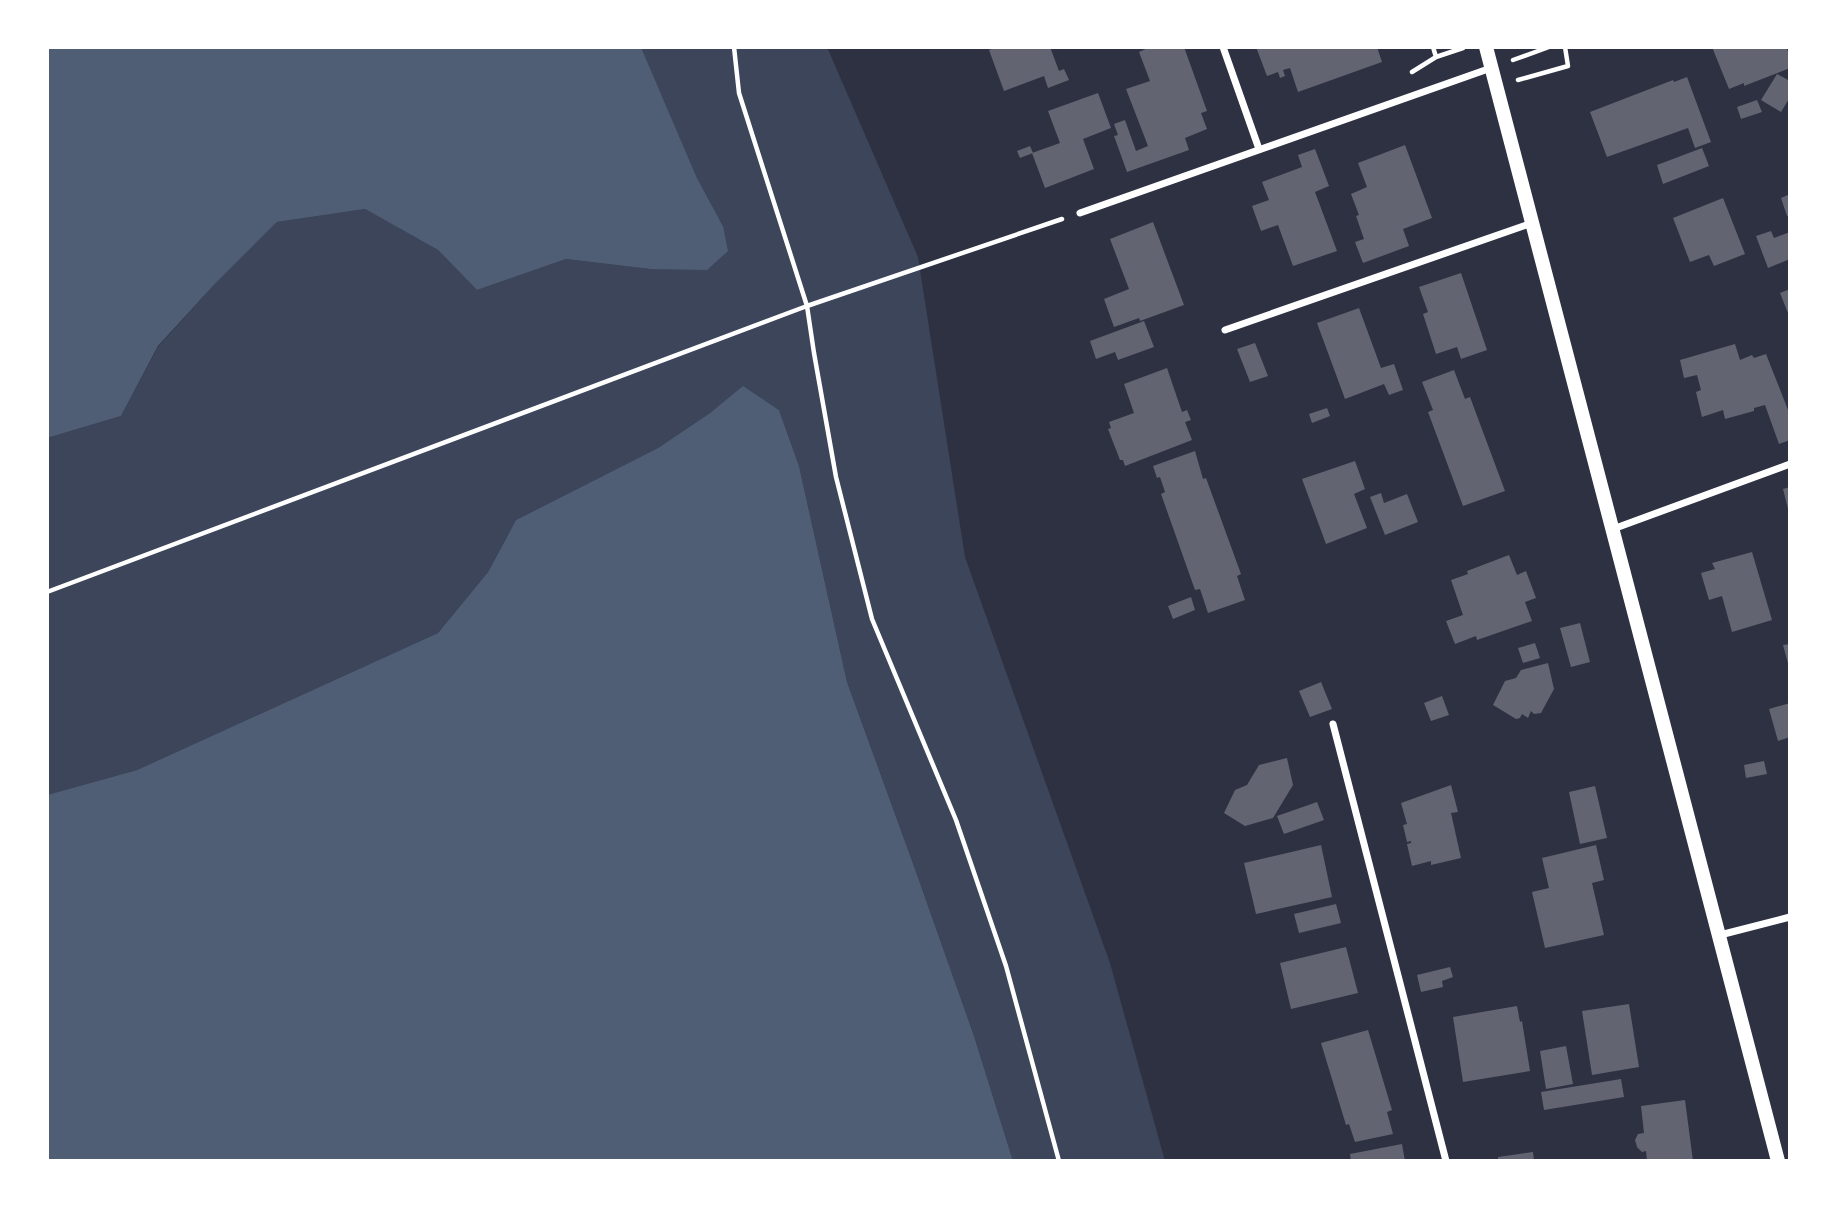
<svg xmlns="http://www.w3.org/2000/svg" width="1837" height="1208" viewBox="0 0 1837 1208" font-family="Raleway,sans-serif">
<rect width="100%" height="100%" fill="#2d3142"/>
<!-- green -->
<path fill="#3c4559" d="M 641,47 L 827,47 L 918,257 L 965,557 L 1110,963 L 1165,1161 L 1013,1161 L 974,1036 L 915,869 L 847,682 L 799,466 L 779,410 L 743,387 L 710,413 L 658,448 L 516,520 L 488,572 L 438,633 L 137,770 L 47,795 L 47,438 L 121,416 L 158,347 L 212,287 L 277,222 L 365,209 L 438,250 L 477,290 L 566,259 L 650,269 L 707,269 L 723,226 L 697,178 Z"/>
<!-- water -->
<path fill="#4f5d75" d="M 47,47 L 641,47 L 697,178 L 723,226 L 728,251 L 707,270 L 650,269 L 566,259 L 477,290 L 438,250 L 365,209 L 277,222 L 212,287 L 158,346 L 121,416 L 47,438 Z
M 743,386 L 779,410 L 799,466 L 847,682 L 915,869 L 974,1036 L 1013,1161 L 47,1161 L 47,795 L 137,770 L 438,633 L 488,572 L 516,520 L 658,448 L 710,413 Z"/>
<!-- building -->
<path fill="#626471" d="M 997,47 L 1050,47 L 1059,71 L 1064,69 L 1069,80 L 1048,88 L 1044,76 L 1004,91 L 989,50 Z
M 1150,47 L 1184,47 L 1207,111 L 1201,113 L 1207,129 L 1185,138 L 1189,150 L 1127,172 L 1114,136 L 1118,135 L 1114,124 L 1125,120 L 1136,151 L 1148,146 L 1126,89 L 1150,81 L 1139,52 Z
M 1256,47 L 1377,47 L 1382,62 L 1298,92 L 1290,68 L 1283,70 L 1285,76 L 1280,78 L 1278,72 L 1267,76 Z
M 1712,47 L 1786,47 L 1790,56 L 1790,68 L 1744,86 L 1744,83 L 1729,89 Z
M 1777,74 L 1790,81 L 1790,97 L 1781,112 L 1761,100 Z
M 1687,77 L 1711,142 L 1695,148 L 1688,128 L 1607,157 L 1590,112 L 1673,80 L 1674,82 Z
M 1098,93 L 1111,128 L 1083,139 L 1094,169 L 1045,188 L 1032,153 L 1060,143 L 1048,111 Z
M 1757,100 L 1762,112 L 1741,119 L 1737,107 Z
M 1405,145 L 1432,218 L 1403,229 L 1409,246 L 1363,263 L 1355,242 L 1364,239 L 1356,216 L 1359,215 L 1351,194 L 1367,187 L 1358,163 Z
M 1030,146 L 1033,153 L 1020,158 L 1017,151 Z
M 1702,148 L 1709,166 L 1663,184 L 1657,165 Z
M 1315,149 L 1329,186 L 1315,192 L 1337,251 L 1293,266 L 1278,225 L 1261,231 L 1252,206 L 1269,200 L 1262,182 L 1302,167 L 1298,155 Z
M 1790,194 L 1790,215 L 1787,216 L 1781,198 Z
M 1723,198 L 1745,254 L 1714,266 L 1709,255 L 1690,262 L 1673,218 Z
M 1153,222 L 1184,305 L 1140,321 L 1139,318 L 1114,327 L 1104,299 L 1129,289 L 1110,239 Z
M 1771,231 L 1774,238 L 1790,232 L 1790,259 L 1768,268 L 1756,236 Z
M 1461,273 L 1487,350 L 1461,359 L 1457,347 L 1436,354 L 1423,314 L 1428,312 L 1419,287 Z
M 1790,289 L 1790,318 L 1780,293 Z
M 1359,308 L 1381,368 L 1394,364 L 1403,390 L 1389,395 L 1384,384 L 1345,399 L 1317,323 Z
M 1144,321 L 1154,347 L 1118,360 L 1115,352 L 1096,359 L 1090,341 Z
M 1255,343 L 1268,376 L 1250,382 L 1237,349 Z
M 1735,344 L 1740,360 L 1752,355 L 1754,358 L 1766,354 L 1790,415 L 1790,440 L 1779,444 L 1765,405 L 1754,408 L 1754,411 L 1725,419 L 1723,410 L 1702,417 L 1696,392 L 1701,390 L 1697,375 L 1684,378 L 1680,360 Z
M 1167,368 L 1182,412 L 1187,410 L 1191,420 L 1185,422 L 1192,440 L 1125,466 L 1123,460 L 1120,460 L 1108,429 L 1111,428 L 1109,422 L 1134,413 L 1124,384 Z
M 1454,370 L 1465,399 L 1470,397 L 1505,491 L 1463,506 L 1428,412 L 1433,410 L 1422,382 Z
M 1327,408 L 1330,416 L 1312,423 L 1309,414 Z
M 1195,451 L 1203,479 L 1206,478 L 1241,574 L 1237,576 L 1245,600 L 1208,613 L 1200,589 L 1195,590 L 1161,494 L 1165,492 L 1160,477 L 1157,478 L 1153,466 Z
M 1355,461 L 1365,489 L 1354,494 L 1367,528 L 1326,544 L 1302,479 Z
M 1790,487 L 1790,513 L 1789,513 L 1783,489 Z
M 1381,493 L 1384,503 L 1407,494 L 1418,522 L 1385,535 L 1370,497 Z
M 1752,552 L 1772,620 L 1732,632 L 1722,596 L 1709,600 L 1701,573 L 1715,569 L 1712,563 Z
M 1509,555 L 1517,575 L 1526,571 L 1536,598 L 1525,602 L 1532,621 L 1477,640 L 1476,636 L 1455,644 L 1446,621 L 1463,615 L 1451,580 L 1468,574 L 1467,571 Z
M 1191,597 L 1195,610 L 1173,619 L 1168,606 Z
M 1580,623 L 1590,662 L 1571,667 L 1560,628 Z
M 1535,643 L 1540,658 L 1523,663 L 1518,648 Z
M 1790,644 L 1790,667 L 1789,667 L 1783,645 Z
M 1548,663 L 1554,689 L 1541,713 L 1534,714 L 1531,711 L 1528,718 L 1522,714 L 1520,718 L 1516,719 L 1493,705 L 1505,681 L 1516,678 L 1521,670 Z
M 1321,682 L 1332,709 L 1310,717 L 1299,691 Z
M 1442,696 L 1449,715 L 1431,721 L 1424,703 Z
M 1790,703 L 1790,737 L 1778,741 L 1769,709 Z
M 1287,758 L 1293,785 L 1273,818 L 1245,826 L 1224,813 L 1235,790 L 1247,785 L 1259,765 Z
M 1764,761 L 1767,774 L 1746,778 L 1744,765 Z
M 1451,785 L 1458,812 L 1451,813 L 1461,858 L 1431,865 L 1431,861 L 1412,866 L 1407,844 L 1411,843 L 1411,841 L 1407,842 L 1403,825 L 1407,824 L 1401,803 Z
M 1595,786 L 1607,838 L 1580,844 L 1569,792 Z
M 1317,802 L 1324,820 L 1284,834 L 1277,816 Z
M 1321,845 L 1332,897 L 1256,914 L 1244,863 Z
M 1596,845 L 1604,880 L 1592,883 L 1604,935 L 1545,948 L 1532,892 L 1549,888 L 1542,858 Z
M 1336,904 L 1341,923 L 1299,933 L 1294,914 Z
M 1346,947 L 1358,993 L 1291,1009 L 1280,963 Z
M 1450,967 L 1453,977 L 1442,981 L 1443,987 L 1421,992 L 1417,975 Z
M 1629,1004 L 1639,1067 L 1592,1075 L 1582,1011 Z
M 1517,1006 L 1520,1022 L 1522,1021 L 1530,1071 L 1463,1082 L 1453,1017 Z
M 1368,1030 L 1392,1110 L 1387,1112 L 1393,1134 L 1355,1142 L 1349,1124 L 1346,1125 L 1321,1043 Z
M 1566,1046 L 1573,1084 L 1546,1089 L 1540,1051 Z
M 1621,1079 L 1624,1097 L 1544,1110 L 1541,1092 Z
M 1685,1100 L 1693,1161 L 1647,1161 L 1646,1151 L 1642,1152 L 1637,1147 L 1635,1140 L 1638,1134 L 1644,1133 L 1641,1106 Z
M 1402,1144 L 1405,1161 L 1351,1161 L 1350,1154 Z
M 1533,1152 L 1534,1161 L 1498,1161 L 1498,1157 Z"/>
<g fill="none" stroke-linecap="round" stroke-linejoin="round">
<!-- path -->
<path stroke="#fff" stroke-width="4.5" d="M 734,47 L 739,93 L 807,306 L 814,353 L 836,477 L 872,619 L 956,820 L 1006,966 L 1059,1161
M 1433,47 L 1436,57
M 1513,60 L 1549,47
M 1412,72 L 1436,57 L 1463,48
M 1518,80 L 1568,66 L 1565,47
M 47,592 L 807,306 L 1062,219"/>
<!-- minor -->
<path stroke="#fff" stroke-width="7" d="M 1223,47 L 1259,149
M 1080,213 L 1491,68
M 1225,330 L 1532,223
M 1613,529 L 1790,464
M 1333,724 L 1446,1161
M 1720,935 L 1790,917"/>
<!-- secondary -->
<path stroke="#fff" stroke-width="14" d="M 1486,47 L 1778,1161"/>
</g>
<!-- border -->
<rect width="1837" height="1208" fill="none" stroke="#ffffff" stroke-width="98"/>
</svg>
